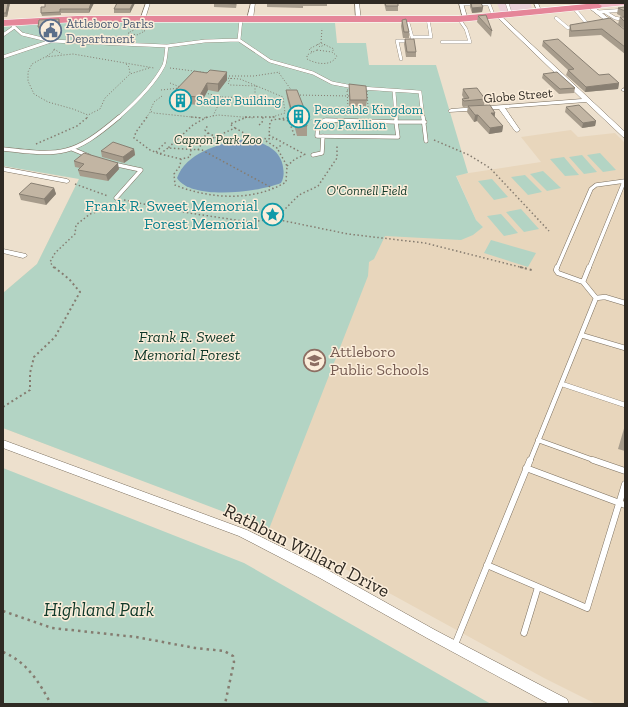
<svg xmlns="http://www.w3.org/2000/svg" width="628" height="707" viewBox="0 0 628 707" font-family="'Zilla Slab',serif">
<rect width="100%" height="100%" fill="#ede0cd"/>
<!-- commercial -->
<path fill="#ead0d8" d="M 497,3 L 530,3 L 532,8 L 501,13 Z"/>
<!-- built -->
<path fill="#e8d6bc" d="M 571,130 L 578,137 L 615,133 L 625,143 L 625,704 L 596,704 L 544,678 L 274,530 L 3,428 L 3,293 L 37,264 L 79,179 L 385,235 L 417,236 L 483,227 L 476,220 L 456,175 L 541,162 L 521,137 Z"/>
<!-- green -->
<path fill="#b3d4c4" d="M 67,22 L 335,23 L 337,43 L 366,43 L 369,65 L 436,65 L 468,173 L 456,176 L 476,220 L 483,227 L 473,235 L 461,240 L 385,236 L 374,259 L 369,262 L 368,276 L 269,529 L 3,428 L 3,293 L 37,264 L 79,179 L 3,166 L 3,27 Z
M 600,153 L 616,170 L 603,172 L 587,155 Z
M 582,155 L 597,172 L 584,174 L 569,157 Z
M 564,157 L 579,175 L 565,176 L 550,159 Z
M 543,171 L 561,188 L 547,191 L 530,174 Z
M 525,175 L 542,192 L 528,195 L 511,177 Z
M 492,179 L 508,197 L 494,200 L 478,181 Z
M 521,209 L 539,229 L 524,232 L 506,212 Z
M 501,214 L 518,233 L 504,236 L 487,216 Z
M 491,240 L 536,253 L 528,267 L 484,253 Z
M 3,468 L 244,563 L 491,704 L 3,704 Z"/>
<!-- water -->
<path fill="#7898ba" d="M 241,140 C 259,140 280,147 283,167 C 284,174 284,177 281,183 C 259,192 191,201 177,178 C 186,153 218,144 241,140 Z"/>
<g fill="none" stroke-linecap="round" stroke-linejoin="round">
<defs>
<path id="lane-far3" d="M 507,3 L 510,12 L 514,15
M 461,4 L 489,4 L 494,17
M 574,8 L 589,26
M 597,12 L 625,10
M 605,12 L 615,18 L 625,20
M 556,18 L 568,28 L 574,27
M 407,19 L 412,37
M 3,35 L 13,28
M 239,40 L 241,19
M 51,41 L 167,46 L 205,41 L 239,40 L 270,61 L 313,73 L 332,83 L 353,87
M 442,42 L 470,42 L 466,29 L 459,19
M 3,57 L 51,41 L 22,34 L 10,23
M 401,59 L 397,41 L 412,41 L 412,37 L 431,37 L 428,19
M 361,88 L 420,92 L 423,118
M 394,91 L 396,118
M 118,118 C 135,103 154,85 164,65 C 166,59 166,52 167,46"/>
<path id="lane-far2" d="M 396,117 L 396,122
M 423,117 L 426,141
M 326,120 L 396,122 L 398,137 L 317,136 L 318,123 Z
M 396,122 L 425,122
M 3,149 C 62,156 73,156 119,117
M 72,149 L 89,156
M 313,155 L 322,153 L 323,136
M 113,164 L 141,170 L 116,198
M 557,268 L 591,189 L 596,185 L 625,181
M 589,268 L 624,182"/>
<path id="lane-far1" d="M 557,267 L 556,270 L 558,273 L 583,282 L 596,298
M 583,282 L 589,267
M 581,335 L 625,348
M 562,384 L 625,405
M 538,440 L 596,461
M 530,461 L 596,298 L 605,297 L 625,303"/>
<path id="lane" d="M 593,460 L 625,471
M 526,468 L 625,505
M 487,565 L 587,608 L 625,484
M 524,633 L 538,587
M 454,647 L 530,460"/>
<path id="street" d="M 146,3 L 150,3 L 145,19 L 140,20 Z
M 251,3 L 255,3 L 253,19 L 250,21 L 247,19 Z
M 355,3 L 359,3 L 361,20 L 356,19 Z
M 459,3 L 463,3 L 468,20 L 463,19 Z
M 534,3 L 538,3 L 542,13 L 538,13 Z
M 589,6 L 593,6 L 625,31 L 625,36 L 589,8 Z
M 499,14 L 625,132 L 625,138 L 623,137 L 586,102 L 505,108 L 520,130 L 517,132 L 515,131 L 499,109 L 449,112 L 448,111 L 451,109 L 582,99 L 497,17 L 497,15 Z
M 625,88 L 625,92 L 621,90 L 622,89 Z
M 3,167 L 67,179 L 70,181 L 67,183 L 3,171 Z
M 3,249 L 26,254 L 27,256 L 23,258 L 3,253 Z
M 3,440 L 247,530 L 326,569 L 435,630 L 567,699 L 569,704 L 549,704 L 427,638 L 318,577 L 239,536 L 3,448 Z"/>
<path id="primary" d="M 625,3 L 625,5 L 597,8 L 593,6 L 602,3 Z"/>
<path id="highway" d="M 597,3 L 602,6 L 600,8 L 459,22 L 77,22 L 3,26 L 3,20 L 77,16 L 459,16 Z"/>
</defs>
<!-- lane-far3 casing -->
<use href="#lane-far3" stroke="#7d7160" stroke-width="3.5"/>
<!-- lane-far2 casing -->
<use href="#lane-far2" stroke="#7d7160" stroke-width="4.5"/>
<!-- lane-far1 casing -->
<use href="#lane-far1" stroke="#7d7160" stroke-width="5.5"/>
<!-- lane casing -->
<use href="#lane" stroke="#7d7160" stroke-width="7"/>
<!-- street casing -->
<use href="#street" stroke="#7d7160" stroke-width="1"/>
<!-- primary casing -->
<use href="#primary" stroke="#fff" stroke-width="1"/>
<!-- highway casing -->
<use href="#highway" stroke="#fff" stroke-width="1"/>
<!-- path-far3 -->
<path stroke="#857c70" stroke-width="1" stroke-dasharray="1 2" stroke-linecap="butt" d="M 136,29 L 128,33 L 137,35 L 145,31 L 140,29
M 321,43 L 322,28
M 317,44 L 320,47 L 326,44
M 54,49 L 62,54
M 317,50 L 332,52 L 337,56 C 331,67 316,64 307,59 L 307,55 Z
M 312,52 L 309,49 L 321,43 L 334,49 L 332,52
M 47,56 L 54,51 L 53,48
M 126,64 L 129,67 L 130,74
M 149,68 L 130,74 L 105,98 L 100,109 L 88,115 L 73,109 L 48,102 L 34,94 L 28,81 L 28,72 L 32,64 L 45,57 L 73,54 L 154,68
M 170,68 L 209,73
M 279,73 L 292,91
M 226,76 L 254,76 L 280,72
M 225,78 L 240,79 L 283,97 L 285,113 L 269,118
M 231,78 L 228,83 L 230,85 L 257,86 L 255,88 L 255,98 L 284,99
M 170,83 L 180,87
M 161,90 L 180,88
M 347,90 L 367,90 L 368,107 L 348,107 Z
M 205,93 L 222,97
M 297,95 L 349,96
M 162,96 L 154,102 L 150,111 L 154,113 L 201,118
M 303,112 L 309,118
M 213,116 L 222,97 L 255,98
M 87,118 L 88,115
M 146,118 L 151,111
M 204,118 L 218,115 L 254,118
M 245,118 L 247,117
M 287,118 L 292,117"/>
<!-- path-far2 -->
<path stroke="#857c70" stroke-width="1.5" stroke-dasharray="1.5 2.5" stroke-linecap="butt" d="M 147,117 L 136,132 L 134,138 L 150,150 L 160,154 L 168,148
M 191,117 L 203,118
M 207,117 L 193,125 L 168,148 L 202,150 L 274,189
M 245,117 L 275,117
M 292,117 L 272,120 L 270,122 L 269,135 L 306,155
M 308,117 L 311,120
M 279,119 L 289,121 L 295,137
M 259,125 L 262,123 L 263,117
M 235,128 L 253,138 L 273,139
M 208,133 L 216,137
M 434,140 L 469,155 L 490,168 L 549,231
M 266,141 L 277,148 L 283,144
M 202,143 L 201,140 L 208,133 L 205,130 L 208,125
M 36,144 L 77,126 L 88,117
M 191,150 L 190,157 L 181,159 L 180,166 L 174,174 L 175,185 C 209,199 254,202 286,182 L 287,166 L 277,148
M 198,150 L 202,143 L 235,128 L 230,124 L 247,117
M 156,152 L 167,141
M 160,154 L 181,159
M 287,166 L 295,159 L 304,155
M 75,184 L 108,196
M 124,200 L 189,213 L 249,222 L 275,219 L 299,195 L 318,186 L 337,158 L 337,144
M 275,219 L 348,234 L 425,243 L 524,268
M 54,268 L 50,262 L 55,253 L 75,234 L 76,225 L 90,214 L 106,209 L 111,204"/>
<!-- path-far1 -->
<path stroke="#857c70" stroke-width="2" stroke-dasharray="2 3" stroke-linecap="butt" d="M 520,267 L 532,270
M 3,407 L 30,390 L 30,373 L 34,357 L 55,337 L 80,292 L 69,279 L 54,267"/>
<!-- path -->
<path stroke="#857c70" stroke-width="2.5" stroke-dasharray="2.5 4" stroke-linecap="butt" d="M 3,611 L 52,628 L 136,637 L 195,648 L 224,651 L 233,656 L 234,662 L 225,704
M 3,652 C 27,662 39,682 51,704"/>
<!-- lane-far3 -->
<use href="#lane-far3" stroke="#fff" stroke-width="3"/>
<!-- lane-far2 -->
<use href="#lane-far2" stroke="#fff" stroke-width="3.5"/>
<!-- lane-far1 -->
<use href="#lane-far1" stroke="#fff" stroke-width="4.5"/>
<!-- lane -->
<use href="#lane" stroke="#fff" stroke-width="6"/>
<!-- street -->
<use href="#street" fill="#fff" fill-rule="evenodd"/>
<!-- primary -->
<use href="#primary" fill="#efb6c2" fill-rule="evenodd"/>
<!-- highway -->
<use href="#highway" fill="#e58699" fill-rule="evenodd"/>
</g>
<!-- wall -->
<path fill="#a79c8c" d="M 3,3 L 10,3 L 7,17 L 3,17 Z
M 45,3 L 94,3 L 89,13 L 61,13 L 61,15 L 42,16 L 41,13 L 45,7 Z
M 117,3 L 135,3 L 130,13 L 114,13 L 114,9 Z
M 214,3 L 237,3 L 236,8 L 214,7 Z
M 267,3 L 327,3 L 327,6 L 303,6 L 303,8 L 267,7 Z
M 384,3 L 398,3 L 398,11 L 386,11 Z
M 470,3 L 481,3 L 483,7 L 482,12 L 472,13 L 470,7 Z
M 625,7 L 625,29 L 618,24 L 620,17 L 623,17 L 617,14 L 618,8 Z
M 478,16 L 492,31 L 491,37 L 477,22 Z
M 59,19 L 60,24 L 60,33 L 40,33 L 38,27 Z
M 402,20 L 409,32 L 409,38 L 403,38 L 401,26 Z
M 570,25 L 625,30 L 625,54 L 601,35 L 569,37 L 569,31 Z
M 405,39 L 416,52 L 416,57 L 406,57 L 404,44 Z
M 543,41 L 599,75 L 619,83 L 618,89 L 585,92 L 566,75 L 568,70 L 542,46 Z
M 227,72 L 227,80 L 218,92 L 208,90 L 200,105 L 172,103 L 171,95 L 207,73 Z
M 543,74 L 575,88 L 574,93 L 559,94 L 542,78 Z
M 349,84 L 367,100 L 366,106 L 349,106 Z
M 463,89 L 485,99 L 484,105 L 463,107 L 462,105 L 462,99 L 464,99 L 462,95 Z
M 286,90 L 304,116 L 307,126 L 307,136 L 297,136 L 287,98 Z
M 468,106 L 495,113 L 495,117 L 503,126 L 502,132 L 489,134 L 477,121 L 474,122 L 467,112 Z
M 566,107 L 596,121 L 595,126 L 582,128 L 565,112 Z
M 134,149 L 135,155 L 124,163 L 102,157 L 101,151 Z
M 74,161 L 119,169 L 108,181 L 80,176 L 78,170 L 80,168 L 75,167 Z
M 54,188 L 56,194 L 46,205 L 21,200 L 19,194 Z
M 625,425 L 625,451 L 618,449 Z"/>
<!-- shaded-wall -->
<path fill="#887f72" d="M 8,3 L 10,3 L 7,17 L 6,13 Z
M 91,3 L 94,3 L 89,13 L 89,9 Z
M 133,3 L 135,3 L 130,13 L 130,9 Z
M 483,7 L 482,12 L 472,13 L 472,8 Z
M 59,19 L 60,24 L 60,33 L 58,27 Z
M 227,72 L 227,80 L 218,92 L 218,84 Z
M 207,83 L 208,90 L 200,105 L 199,97 Z
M 619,83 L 618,89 L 585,92 L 586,87 Z
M 491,113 L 495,113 L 494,119 Z
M 475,115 L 478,115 L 477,121 L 474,122 Z
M 596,121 L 595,126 L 582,128 L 583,123 Z
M 503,126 L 502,132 L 489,134 L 490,128 Z
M 134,149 L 135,155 L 124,163 L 123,157 Z
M 118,163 L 119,169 L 108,181 L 106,175 Z
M 54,188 L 56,194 L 46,205 L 44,199 Z"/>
<!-- building -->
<path fill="#c2b5a3" stroke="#887f72" d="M 3,3 L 8,3 L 6,13 L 3,13 Z
M 45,3 L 91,3 L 89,9 L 60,9 L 60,12 L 41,13 L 41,7 L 45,7 Z
M 117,3 L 133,3 L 130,9 L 114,9 Z
M 218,3 L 236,3 L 236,4 Z
M 385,3 L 398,3 L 398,6 L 386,6 Z
M 471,3 L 481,3 L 483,7 L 472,8 Z
M 625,7 L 625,11 L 618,8 Z
M 486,15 L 492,31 L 478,16 Z
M 620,17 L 625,17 L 625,22 Z
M 610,18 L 625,30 L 625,47 L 602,29 L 571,31 L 570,25 Z
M 59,19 L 58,27 L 38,27 L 39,20 Z
M 406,19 L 409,32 L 404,32 L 402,20 Z
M 405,39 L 414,39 L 416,52 L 407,52 Z
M 558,39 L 599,75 L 609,74 L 619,83 L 586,87 L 568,70 L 574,69 L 543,41 Z
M 210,70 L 227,72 L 218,84 L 207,83 L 199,97 L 171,95 L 194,71 L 207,73 Z
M 557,72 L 575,88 L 560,89 L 543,74 Z
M 349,84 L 366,86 L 367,100 L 350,100 Z
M 477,88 L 485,99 L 464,101 L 462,99 L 469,98 L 463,89 Z
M 286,90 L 297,90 L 304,108 L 303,109 L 307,126 L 296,127 Z
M 490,105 L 495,113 L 491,113 L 503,126 L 490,128 L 478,115 L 475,115 L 468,106 Z
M 579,105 L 596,121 L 583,123 L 566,107 Z
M 113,142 L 134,149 L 123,157 L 101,151 Z
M 84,153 L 118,163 L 106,175 L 78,170 L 84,164 L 74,161 Z
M 31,183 L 54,188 L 44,199 L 19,194 Z"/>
<!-- icons -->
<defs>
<symbol id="civic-ring" viewBox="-11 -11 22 22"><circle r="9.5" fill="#fbedda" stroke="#5c6f8a" stroke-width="1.5"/><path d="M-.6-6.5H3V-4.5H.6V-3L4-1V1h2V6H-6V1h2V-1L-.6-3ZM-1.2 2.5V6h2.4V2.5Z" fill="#5c6f8a"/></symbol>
<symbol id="building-ring" viewBox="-11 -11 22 22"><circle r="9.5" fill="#fbedda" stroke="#0f9aa8" stroke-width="1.5"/><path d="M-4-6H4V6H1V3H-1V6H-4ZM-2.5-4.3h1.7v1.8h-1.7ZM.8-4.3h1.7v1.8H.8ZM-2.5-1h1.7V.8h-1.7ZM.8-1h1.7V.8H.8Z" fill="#0f9aa8"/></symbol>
<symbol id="sight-ring" viewBox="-11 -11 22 22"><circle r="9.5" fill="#fbedda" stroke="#0f9aa8" stroke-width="1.5"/><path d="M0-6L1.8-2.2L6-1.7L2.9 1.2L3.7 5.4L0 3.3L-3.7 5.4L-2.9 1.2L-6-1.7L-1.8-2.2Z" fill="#0f9aa8"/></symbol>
<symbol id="school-ring" viewBox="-11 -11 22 22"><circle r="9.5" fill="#fbedda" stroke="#8d6e63" stroke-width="1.5"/><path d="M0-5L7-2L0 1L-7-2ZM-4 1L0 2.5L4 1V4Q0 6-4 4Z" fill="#8d6e63"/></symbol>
</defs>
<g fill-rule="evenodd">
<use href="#civic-ring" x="38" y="18" width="25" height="25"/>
<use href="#building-ring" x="168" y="88" width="25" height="25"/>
<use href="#building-ring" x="286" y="104" width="25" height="25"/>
<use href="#sight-ring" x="260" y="202" width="25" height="25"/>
<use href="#school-ring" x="302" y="348" width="25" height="25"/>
</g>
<g text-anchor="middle" stroke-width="3" stroke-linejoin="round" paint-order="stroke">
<!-- far-service labels -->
<g font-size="13" fill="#4e5e75" stroke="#fbedda" text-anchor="start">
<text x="66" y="28">Attleboro Parks<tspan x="66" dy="15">Department</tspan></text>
</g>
<!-- far-street labels -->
<g font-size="13" fill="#2f2a23" stroke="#fbedda">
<text transform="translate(518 95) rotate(-5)" y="5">Globe Street</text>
</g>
<!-- far-culture labels -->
<g font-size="13" fill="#0d838f" stroke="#fbedda" text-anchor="start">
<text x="196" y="105">Sadler Building</text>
<text x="314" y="114">Peaceable Kingdom<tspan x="314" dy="15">Zoo Pavillion</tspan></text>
</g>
<!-- far-park labels -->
<g font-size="13" font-style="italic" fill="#103929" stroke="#fbedda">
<text x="218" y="144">Capron Park Zoo</text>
<text x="367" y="195">O'Connell Field</text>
</g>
<!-- culture labels -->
<g font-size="16" fill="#0d838f" stroke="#fbedda" text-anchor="end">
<text x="258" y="211">Frank R. Sweet Memorial<tspan x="258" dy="18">Forest Memorial</tspan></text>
</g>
<!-- park labels -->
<g font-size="16" font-style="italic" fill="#103929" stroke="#fbedda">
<text x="187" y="342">Frank R. Sweet<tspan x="187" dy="18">Memorial Forest</tspan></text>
</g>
<!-- education labels -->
<g font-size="16" fill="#785e54" stroke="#fbedda" text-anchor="start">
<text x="330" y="357">Attleboro<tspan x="330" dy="18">Public Schools</tspan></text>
</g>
<!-- near-street labels -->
<g font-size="19" fill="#2f2a23" stroke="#fbedda">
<text transform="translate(307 550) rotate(27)" y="7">Rathbun Willard Drive</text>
</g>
<!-- near-park labels -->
<g font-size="19" font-style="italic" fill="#103929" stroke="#fbedda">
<text x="99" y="616">Highland Park</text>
</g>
</g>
<!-- border -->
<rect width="628" height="707" fill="none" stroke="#2f2a23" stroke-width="8"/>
</svg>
